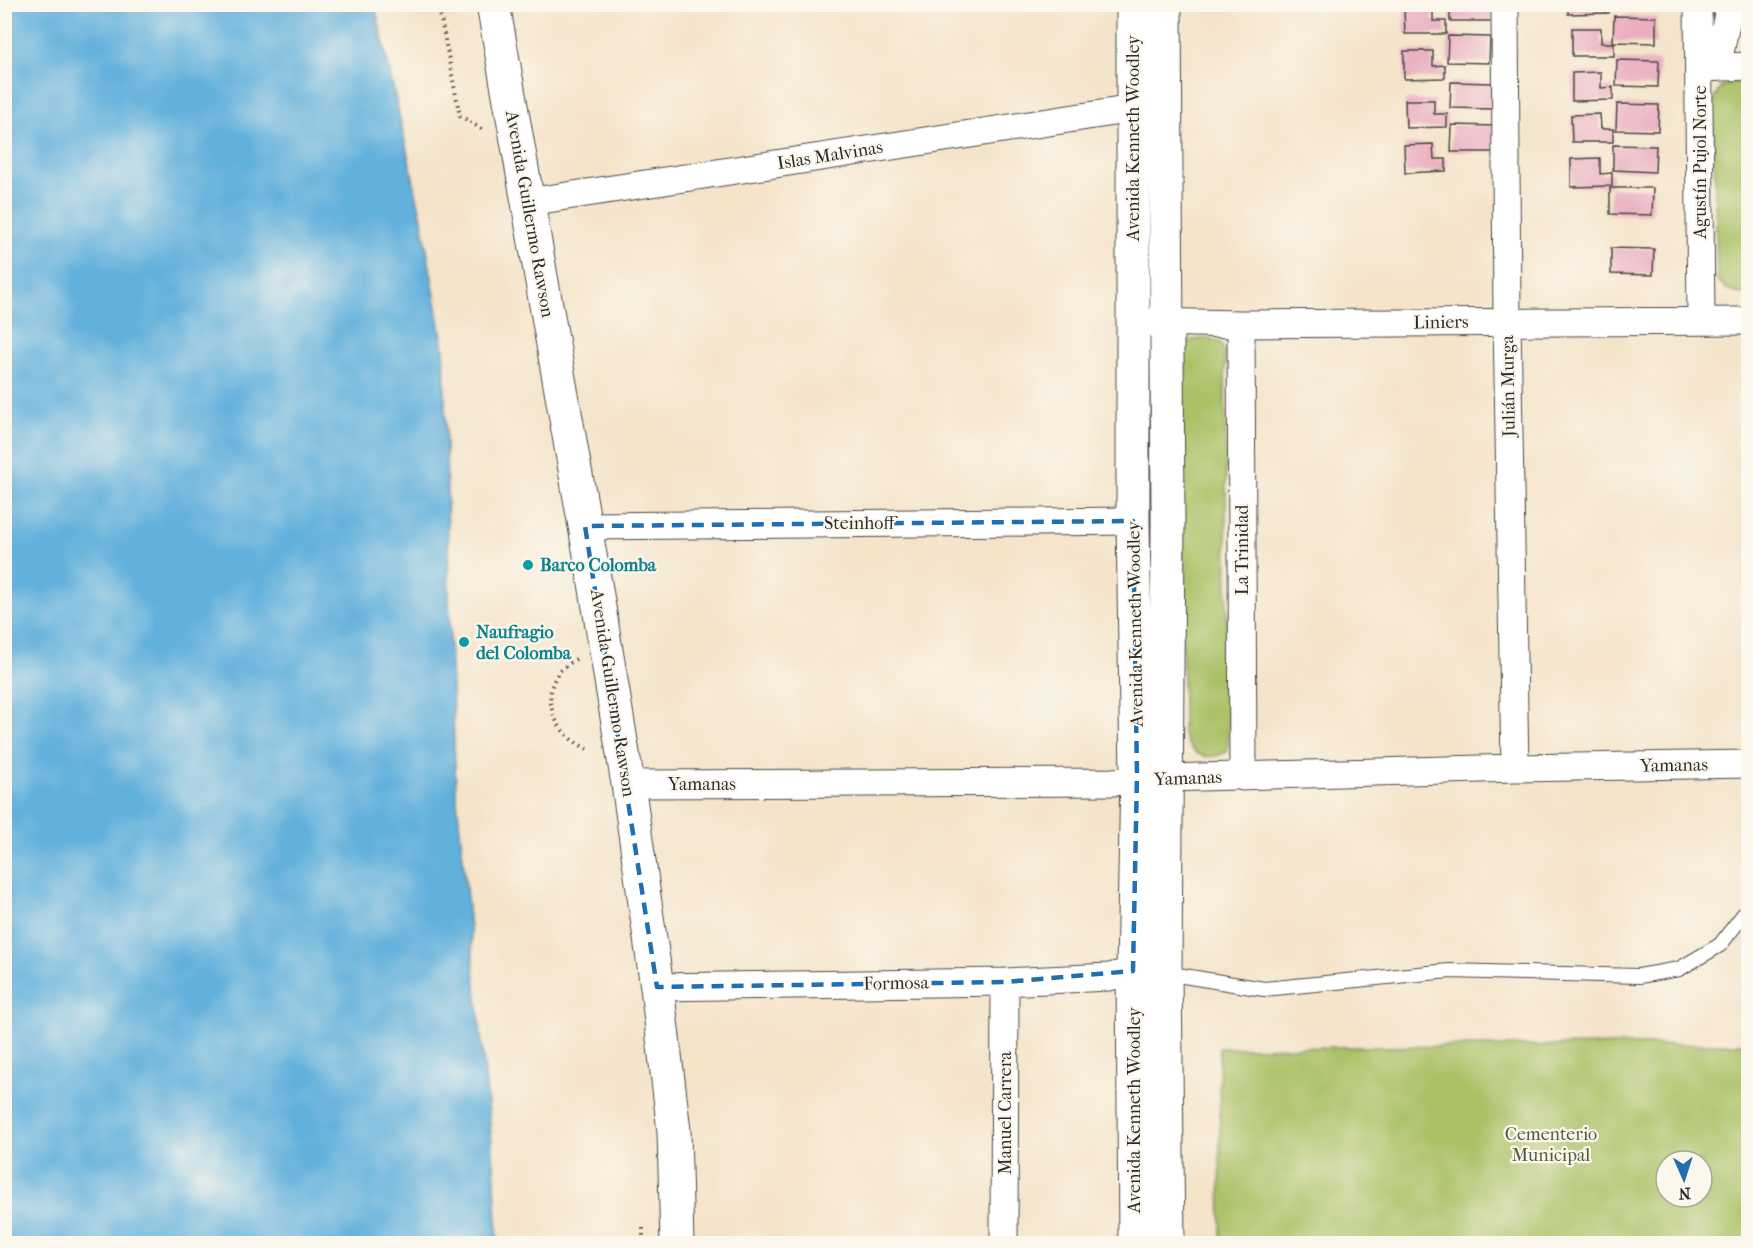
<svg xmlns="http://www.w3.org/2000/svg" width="1753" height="1248" viewBox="0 0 1753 1248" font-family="'IM FELL French Canon',serif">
<rect width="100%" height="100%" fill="#fbf7ec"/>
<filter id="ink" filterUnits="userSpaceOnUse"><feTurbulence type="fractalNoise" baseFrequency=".0167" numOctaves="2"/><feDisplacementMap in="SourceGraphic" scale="12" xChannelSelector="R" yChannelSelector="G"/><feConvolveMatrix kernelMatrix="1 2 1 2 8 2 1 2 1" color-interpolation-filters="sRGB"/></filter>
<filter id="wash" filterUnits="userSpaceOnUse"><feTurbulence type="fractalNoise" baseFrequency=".008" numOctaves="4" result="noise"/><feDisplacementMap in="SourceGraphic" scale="24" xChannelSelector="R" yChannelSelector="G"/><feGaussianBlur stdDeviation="1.35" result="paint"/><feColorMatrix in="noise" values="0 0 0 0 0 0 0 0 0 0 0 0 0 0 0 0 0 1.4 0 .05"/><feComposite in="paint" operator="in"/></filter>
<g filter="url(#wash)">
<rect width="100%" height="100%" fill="#f4e4ca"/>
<!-- green -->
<path fill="#aac166" stroke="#6a7648" stroke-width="1.5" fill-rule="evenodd" d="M 1748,79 L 1748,294 C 1734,294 1725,291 1717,278 L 1713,100 L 1722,86 Z
M 1209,338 L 1220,342 L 1225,353 L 1228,751 C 1206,763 1190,755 1183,733 L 1181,347 L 1192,340 Z
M 1748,1044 L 1748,1243 L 1221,1243 L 1219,1048 ZM 1666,1161 L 1702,1161 L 1702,1197 L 1666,1197 Z"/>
<!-- water -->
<path fill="#62b0dc" stroke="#466e84" stroke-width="1.5" d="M 5,4 L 375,5 L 421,215 L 444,349 L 450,640 L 456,791 L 494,1163 L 498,1243 L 5,1243 Z"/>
<g id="blocks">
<!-- building -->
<path fill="#eaaec0" d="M 1450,4 L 1492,4 L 1492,21 L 1450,21 Z
M 1568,4 L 1609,4 L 1609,13 L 1568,14 Z
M 1433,6 L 1433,21 L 1446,21 L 1446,34 L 1405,34 L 1404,7 Z
M 1614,16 L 1656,17 L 1656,43 L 1613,42 Z
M 1572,28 L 1601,28 L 1601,43 L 1614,43 L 1614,56 L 1572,56 Z
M 1448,36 L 1490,37 L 1489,63 L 1447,62 Z
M 1404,51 L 1433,51 L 1433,66 L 1445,65 L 1445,78 L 1404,79 Z
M 1617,60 L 1659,61 L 1658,87 L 1616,86 Z
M 1601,72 L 1601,88 L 1613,87 L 1613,100 L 1572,101 L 1572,73 Z
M 1451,82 L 1493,83 L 1493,109 L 1450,108 Z
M 1405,100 L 1434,100 L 1434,114 L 1447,114 L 1447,127 L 1406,128 Z
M 1617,104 L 1659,105 L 1658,131 L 1616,130 Z
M 1600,114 L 1601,129 L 1613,129 L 1613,142 L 1572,142 L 1571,115 Z
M 1452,125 L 1494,126 L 1494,152 L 1451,152 Z
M 1433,144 L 1434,159 L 1446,159 L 1446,171 L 1405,173 L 1404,145 Z
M 1613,145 L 1656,146 L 1655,172 L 1613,170 Z
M 1600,158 L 1600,174 L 1612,173 L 1612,186 L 1571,187 L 1571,159 Z
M 1610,188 L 1653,188 L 1652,215 L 1610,214 Z
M 1611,248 L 1654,249 L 1653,275 L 1611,274 Z"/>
</g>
</g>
<g filter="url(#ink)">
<use href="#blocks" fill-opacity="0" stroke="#494743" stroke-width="1.5"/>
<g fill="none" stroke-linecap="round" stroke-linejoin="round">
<defs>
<path id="service" d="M 1165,973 L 1264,989 L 1449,971 L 1639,976 L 1679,969 L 1720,945 L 1744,914"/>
<path id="minor" d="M 1505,4 L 1507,321 L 1515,768
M 1698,4 L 1701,320
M 1717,67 L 1730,4
M 1702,68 L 1748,66
M 528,202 L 1133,109
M 1147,322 L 1241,324 L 1748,321
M 1241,324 L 1243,777
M 585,526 L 1133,521
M 628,784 L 1112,782 L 1166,778 L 1515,768 L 1748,764
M 657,987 L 1005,982 L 1109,977 L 1133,971
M 1004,1244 L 1005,982"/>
<path id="tertiary" d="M 493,4 L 595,583 L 628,784 L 657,987 L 674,1131 L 677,1244"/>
<path id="primary" d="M 1133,4 L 1133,521 L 1137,775 L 1133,971 L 1135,1244
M 1165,4 L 1168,522 L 1165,973 L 1168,1244"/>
</defs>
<!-- service casing -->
<use href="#service" stroke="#494743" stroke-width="16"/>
<!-- minor casing -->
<use href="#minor" stroke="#494743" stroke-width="29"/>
<!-- tertiary casing -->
<use href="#tertiary" stroke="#494743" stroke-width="35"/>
<!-- primary casing -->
<use href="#primary" stroke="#494743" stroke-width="35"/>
<!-- path -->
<path stroke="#494743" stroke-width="4" stroke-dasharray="1.5 4.5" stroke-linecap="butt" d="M 438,4 L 460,116 L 483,130
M 576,659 C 571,662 565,666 561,670 C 543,689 550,719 567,735 C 573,742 583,746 591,751
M 643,1228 L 643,1244"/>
<!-- service -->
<use href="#service" stroke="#fff" stroke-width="14"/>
<!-- minor -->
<use href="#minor" stroke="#fff" stroke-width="27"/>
<!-- tertiary -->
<use href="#tertiary" stroke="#fff" stroke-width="33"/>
<!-- primary -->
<use href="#primary" stroke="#fff" stroke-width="33"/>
</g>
</g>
<!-- marked area -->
<path fill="none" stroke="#1f6fb2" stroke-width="4.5" stroke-dasharray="12 8" stroke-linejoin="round" d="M 1133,521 L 1137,775 L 1133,971 L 1005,982 L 657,987 L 585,526 Z"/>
<!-- markers -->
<g fill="#0f9aa8" stroke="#fbf7ec" stroke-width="2">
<circle cx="528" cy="565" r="6"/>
<circle cx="464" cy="642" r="6"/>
</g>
<g text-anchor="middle" stroke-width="4.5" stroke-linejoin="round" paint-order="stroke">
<!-- street labels -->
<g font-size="18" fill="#2b2b2b" stroke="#fbf7ec">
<text transform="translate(1133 138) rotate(-90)" y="6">Avenida Kenneth Woodley</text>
<text transform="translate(830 155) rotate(-9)" y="6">Islas Malvinas</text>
<text transform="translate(1700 162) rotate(-90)" y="6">Agustín Pujol Norte</text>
<text transform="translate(530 214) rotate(80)" y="6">Avenida Guillermo Rawson</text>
<text transform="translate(1441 322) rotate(-1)" y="6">Liniers</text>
<text transform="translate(1508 386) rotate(-91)" y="6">Julián Murga</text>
<text x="859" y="529">Steinhoff</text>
<text transform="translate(1242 550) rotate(-90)" y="6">La Trinidad</text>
<text transform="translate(1135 624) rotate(-91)" y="6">Avenida Kenneth Woodley</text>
<text transform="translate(613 693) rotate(81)" y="6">Avenida Guillermo Rawson</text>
<text transform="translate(1674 765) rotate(-1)" y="6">Yamanas</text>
<text transform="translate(1188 778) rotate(-2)" y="6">Yamanas</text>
<text x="702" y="790">Yamanas</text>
<text transform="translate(896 983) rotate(-1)" y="6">Formosa</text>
<text transform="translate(1134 1110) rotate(-90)" y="6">Avenida Kenneth Woodley</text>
<text transform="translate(1005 1113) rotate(-90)" y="6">Manuel Carrera</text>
</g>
<!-- culture labels -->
<g font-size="18" font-weight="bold" fill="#0d838f" stroke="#fbf7ec" text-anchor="start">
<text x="540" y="571">Barco Colomba</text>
<text x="476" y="638">Naufragio<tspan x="476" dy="21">del Colomba</tspan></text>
</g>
<!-- park labels -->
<g font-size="18" fill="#51583d" stroke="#fbf7ec">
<text x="1551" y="1140">Cementerio<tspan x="1551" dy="21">Municipal</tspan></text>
</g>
</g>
<!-- margin -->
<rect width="1753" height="1248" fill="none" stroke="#fbf7ec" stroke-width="24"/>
<!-- north arrow -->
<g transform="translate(1684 1179) rotate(177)"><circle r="28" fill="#fbf7ec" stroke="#a8a59f" stroke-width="1.5"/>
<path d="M0-4.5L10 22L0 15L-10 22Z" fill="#1f6fb2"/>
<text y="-9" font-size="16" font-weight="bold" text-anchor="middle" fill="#2b2b2b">N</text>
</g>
</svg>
